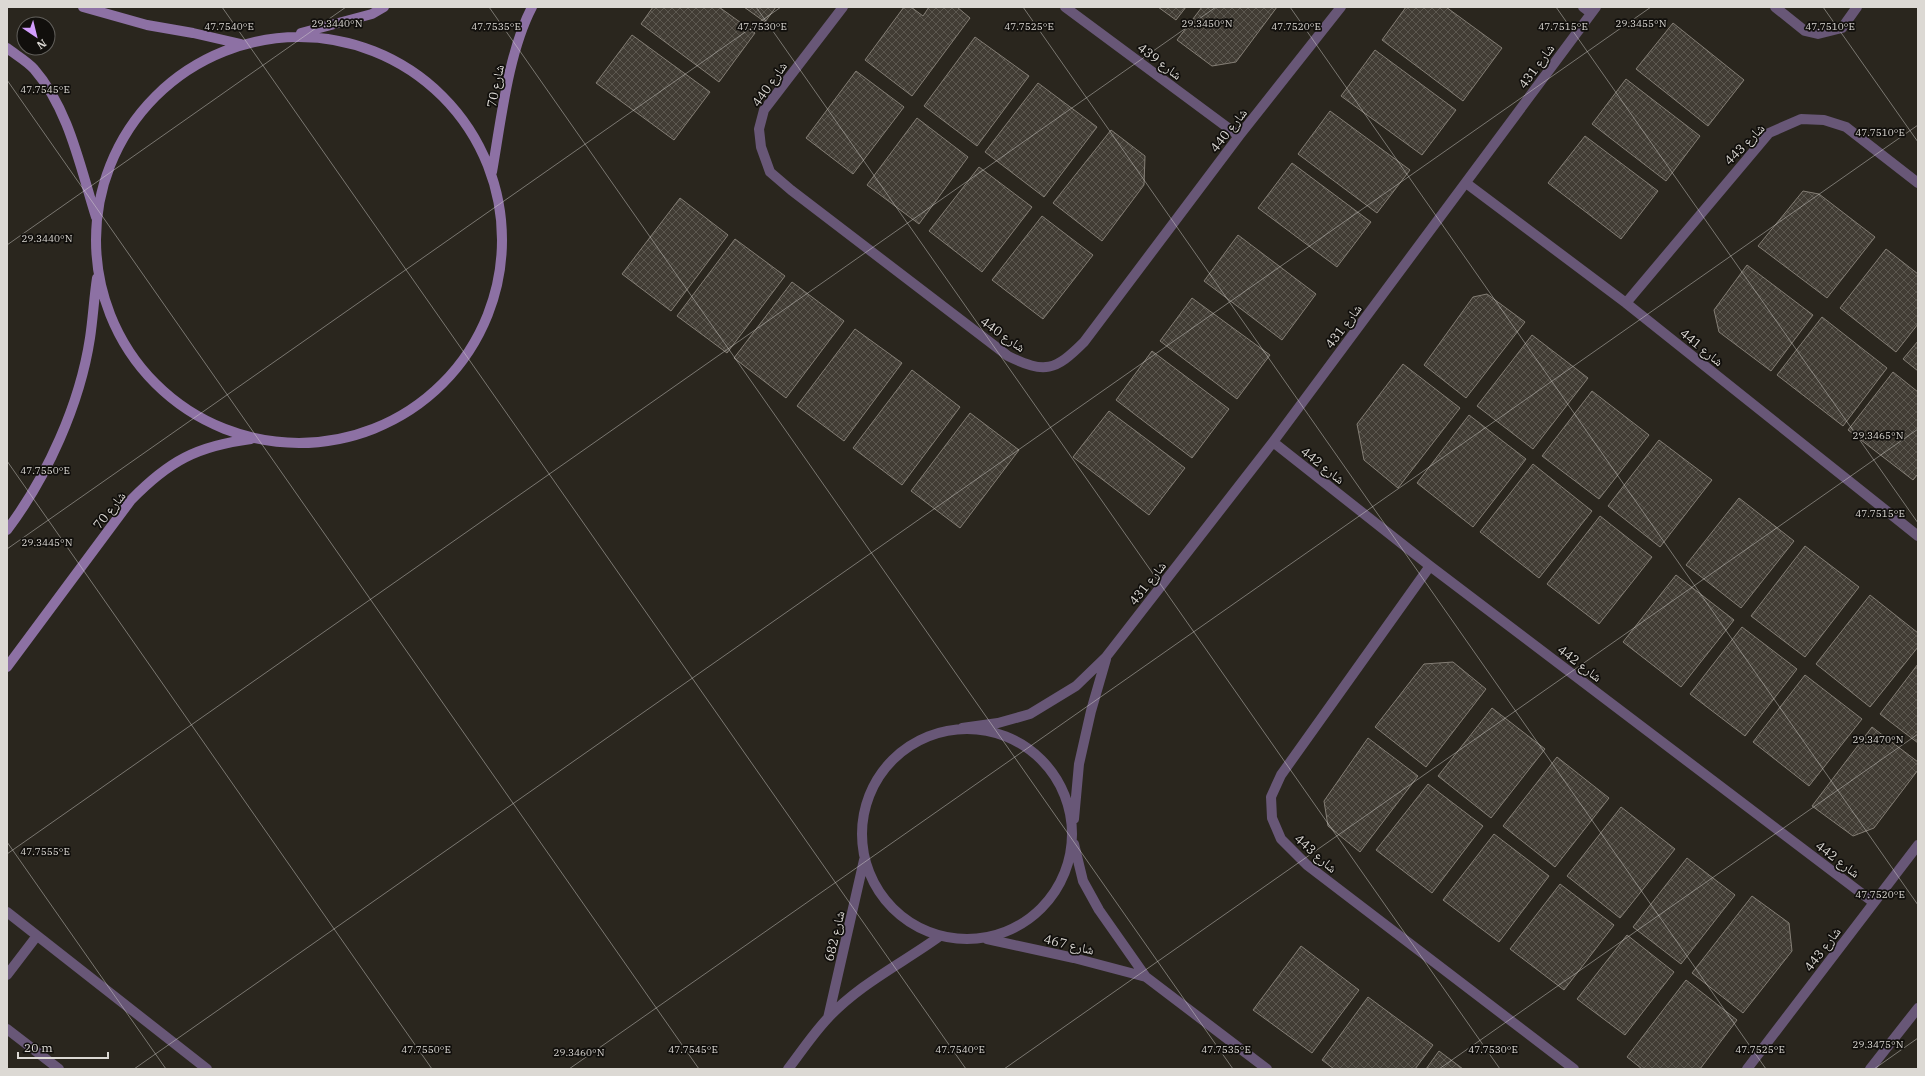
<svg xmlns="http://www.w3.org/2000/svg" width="1925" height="1076" viewBox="0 0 1925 1076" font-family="'IBM Plex Serif','Noto Naskh Arabic',serif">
<defs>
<pattern id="building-cross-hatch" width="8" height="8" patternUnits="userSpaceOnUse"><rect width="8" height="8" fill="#413c34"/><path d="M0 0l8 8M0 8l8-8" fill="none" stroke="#5c5850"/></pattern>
</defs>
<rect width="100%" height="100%" fill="#2a261e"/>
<!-- building -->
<path fill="url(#building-cross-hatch)" stroke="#847e75" d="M 653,7 L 719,7 L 755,33 L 719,82 L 641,24 Z
M 744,7 L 776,7 L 765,22 Z
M 904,7 L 911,7 L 923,16 L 929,7 L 957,7 L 970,18 L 912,96 L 865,60 Z
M 1158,7 L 1186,7 L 1176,20 Z
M 1202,7 L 1277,7 L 1236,62 L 1212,66 L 1177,40 Z
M 1406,7 L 1446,7 L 1502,48 L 1463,101 L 1382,40 Z
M 1673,23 L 1744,80 L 1708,126 L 1636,69 Z
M 632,35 L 710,92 L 674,140 L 596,83 Z
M 975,37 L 1029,76 L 977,146 L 924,106 Z
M 1375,50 L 1456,110 L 1422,155 L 1341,96 Z
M 856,71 L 904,107 L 853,174 L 806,138 Z
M 1626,79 L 1700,136 L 1666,181 L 1592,124 Z
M 1038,83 L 1097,127 L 1044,197 L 985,152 Z
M 1330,111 L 1410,170 L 1377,213 L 1298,154 Z
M 917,118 L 968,157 L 919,224 L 867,185 Z
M 1111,130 L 1145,156 L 1144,185 L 1102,241 L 1053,203 Z
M 1585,136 L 1658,191 L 1621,239 L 1548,183 Z
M 1292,163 L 1371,222 L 1337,267 L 1258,208 Z
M 979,167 L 1032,207 L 982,272 L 929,231 Z
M 1803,191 L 1819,194 L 1875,237 L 1827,298 L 1758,246 Z
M 680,198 L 728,235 L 671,311 L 622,274 Z
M 1042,216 L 1093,255 L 1043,319 L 992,280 Z
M 1238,235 L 1316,294 L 1282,340 L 1204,281 Z
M 735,239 L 785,276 L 727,353 L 677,316 Z
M 1886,249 L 1918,274 L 1918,324 L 1896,352 L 1840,308 Z
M 1747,265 L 1813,315 L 1771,371 L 1719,332 L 1714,310 Z
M 792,282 L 844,321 L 786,398 L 734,358 Z
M 1487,294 L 1525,322 L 1466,398 L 1424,365 L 1473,297 Z
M 1192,298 L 1270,355 L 1237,399 L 1160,341 Z
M 1822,317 L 1887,368 L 1843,426 L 1777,375 Z
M 855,329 L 902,363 L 844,441 L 797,406 Z
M 1532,335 L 1588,378 L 1533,449 L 1477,406 Z
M 1918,341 L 1918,371 L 1903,359 Z
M 1152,351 L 1229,409 L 1192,458 L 1116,400 Z
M 1403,364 L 1460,408 L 1398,488 L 1364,460 L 1357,424 Z
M 912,370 L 960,407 L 902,485 L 853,448 Z
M 1893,372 L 1918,392 L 1918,474 L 1913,480 L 1848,430 Z
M 1592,391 L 1649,435 L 1599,499 L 1542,456 Z
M 1109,411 L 1185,468 L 1149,515 L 1073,457 Z
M 970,413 L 1019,450 L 960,528 L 911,491 Z
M 1469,415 L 1526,459 L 1473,527 L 1417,483 Z
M 1659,440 L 1712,480 L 1660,547 L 1608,506 Z
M 1533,464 L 1592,511 L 1539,578 L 1480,532 Z
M 1739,498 L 1794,541 L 1741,608 L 1686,565 Z
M 1600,516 L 1652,557 L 1599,624 L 1547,584 Z
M 1805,546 L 1859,587 L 1805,657 L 1751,616 Z
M 1676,575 L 1734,620 L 1681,687 L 1623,642 Z
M 1870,595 L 1918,633 L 1918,647 L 1870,707 L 1816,664 Z
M 1742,627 L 1797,669 L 1745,736 L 1690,694 Z
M 1453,662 L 1486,689 L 1426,767 L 1375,727 L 1424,664 Z
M 1918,664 L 1918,743 L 1880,714 Z
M 1805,675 L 1862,719 L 1809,786 L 1753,742 Z
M 1492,708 L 1545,749 L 1491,818 L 1438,776 Z
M 1872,727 L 1918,762 L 1918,770 L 1874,828 L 1853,836 L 1812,806 Z
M 1368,738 L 1418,776 L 1360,852 L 1328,826 L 1324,801 Z
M 1557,757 L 1609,798 L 1555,867 L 1503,826 Z
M 1428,784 L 1483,826 L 1432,893 L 1376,850 Z
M 1621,807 L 1675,849 L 1620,918 L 1567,876 Z
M 1494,834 L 1549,876 L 1499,942 L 1443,900 Z
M 1687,858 L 1735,895 L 1681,964 L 1633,927 Z
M 1560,884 L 1614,925 L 1564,990 L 1510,949 Z
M 1752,896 L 1789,923 L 1792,951 L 1743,1013 L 1692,973 Z
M 1627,935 L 1674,972 L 1625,1035 L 1577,999 Z
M 1301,946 L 1359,990 L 1312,1053 L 1253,1010 Z
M 1686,980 L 1737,1020 L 1700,1069 L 1642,1069 L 1627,1057 Z
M 1368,997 L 1433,1045 L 1415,1069 L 1334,1069 L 1322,1060 Z
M 1439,1051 L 1463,1069 L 1426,1069 Z"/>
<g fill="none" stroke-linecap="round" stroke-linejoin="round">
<!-- lane -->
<path stroke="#685777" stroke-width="10" d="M 1775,7 L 1805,31 L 1818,34 L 1842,28 L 1857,7
M 7,912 L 207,1069
M 7,975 L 36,937
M 7,1029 L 59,1069"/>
<!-- street -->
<path stroke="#685777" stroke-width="10" d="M 843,7 L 764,110 L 759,129 L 761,147 L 770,172 L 791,190 L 1008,356 C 1045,374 1055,371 1084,342 L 1239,136 L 1341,7
M 1065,7 L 1239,136
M 1583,7 L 1591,13
M 1466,183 L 1626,303 L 1918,536
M 1626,303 L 1769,133 L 1801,119 L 1824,120 L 1846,127 L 1918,183
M 1273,442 L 1430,566 L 1873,902
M 1430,566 L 1281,775 L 1271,797 L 1272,818 L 1281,839 L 1307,865 L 1574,1069
M 962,728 L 998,723 L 1030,714 L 1076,686 L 1106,657 L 1273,442 L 1596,7
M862 834a105 105 0 1 1 210 0a105 105 0 1 1-210 0Z
M 1074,819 L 1079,764 L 1091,711 L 1106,659
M 1074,844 L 1083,881 L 1099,910 L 1146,977 L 1267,1069
M 987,939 L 1074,958 L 1146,977
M 828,1018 L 864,860
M 788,1069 C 801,1052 813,1034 827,1019 C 859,984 903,963 940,936
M 1747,1069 L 1918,845
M 1870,1069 L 1918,1008"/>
<!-- secondary -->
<path stroke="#8d71a4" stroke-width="10" d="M 83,7 L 147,25 L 193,33 L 241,44
M 301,33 L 372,14 L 384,7
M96 240a203 203 0 1 1 406 0a203 203 0 1 1-406 0Z
M 7,48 C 16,55 27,61 34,69 C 69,109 80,167 96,217
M 492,172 C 501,121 508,53 532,7
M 7,530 C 47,477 80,404 90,338 C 93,318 94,298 97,278
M 7,667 L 131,500 C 169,461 197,446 251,439"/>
</g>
<!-- ticks -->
<path fill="none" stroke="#dcd9d4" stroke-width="1" stroke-opacity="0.45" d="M 222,7 L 966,1069M 489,7 L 1233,1069M 756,7 L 1500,1069M 1023,7 L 1766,1069M 1290,7 L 1918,905M 1556,7 L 1918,523M 1823,7 L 1918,142M 7,80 L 699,1069M 7,245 L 346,7M 7,461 L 432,1069M 7,549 L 781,7M 7,842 L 166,1069M 7,854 L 1216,7M 134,1069 L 1651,7M 569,1069 L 1918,125M 1004,1069 L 1918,429M 1439,1069 L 1918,734M 1874,1069 L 1918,1038"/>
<g text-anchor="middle" stroke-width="3.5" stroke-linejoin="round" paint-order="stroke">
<!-- street labels -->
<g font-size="13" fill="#dcd9d4" stroke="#110f0c">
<text transform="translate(1160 61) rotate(37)" y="5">شارع 439</text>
<text transform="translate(1536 66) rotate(-54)" y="5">شارع 431</text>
<text transform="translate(769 84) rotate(-55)" y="5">شارع 440</text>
<text transform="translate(495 86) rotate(-79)" y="5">شارع 70</text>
<text transform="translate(1228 130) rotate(-52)" y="5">شارع 440</text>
<text transform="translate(1744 144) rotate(-46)" y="5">شارع 443</text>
<text transform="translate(1343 326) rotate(-53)" y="5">شارع 431</text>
<text transform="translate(1003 334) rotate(35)" y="5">شارع 440</text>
<text transform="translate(1702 347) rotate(39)" y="5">شارع 441</text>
<text transform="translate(1323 465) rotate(38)" y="5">شارع 442</text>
<text transform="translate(109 510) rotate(-52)" y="5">شارع 70</text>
<text transform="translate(1147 583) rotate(-52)" y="5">شارع 431</text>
<text transform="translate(1580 663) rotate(37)" y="5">شارع 442</text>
<text transform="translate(1316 853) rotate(41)" y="5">شارع 443</text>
<text transform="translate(1838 859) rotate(37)" y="5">شارع 442</text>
<text transform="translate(834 936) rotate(-77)" y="5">شارع 682</text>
<text transform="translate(1069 944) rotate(13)" y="5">شارع 467</text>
<text transform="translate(1822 949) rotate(-53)" y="5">شارع 443</text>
</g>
</g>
<g font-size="10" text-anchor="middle" fill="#dcd9d4" stroke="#110f0c" stroke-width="3.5" stroke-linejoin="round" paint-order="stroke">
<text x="337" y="27">29.3440°N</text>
<text x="1207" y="27">29.3450°N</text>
<text x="1641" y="27">29.3455°N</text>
<text x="1830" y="30">47.7510°E</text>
<text x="229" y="30">47.7540°E</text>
<text x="496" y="30">47.7535°E</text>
<text x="762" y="30">47.7530°E</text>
<text x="1029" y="30">47.7525°E</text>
<text x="1563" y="30">47.7515°E</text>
<text x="1296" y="30">47.7520°E</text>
<text x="45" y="93">47.7545°E</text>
<text x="1880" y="136">47.7510°E</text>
<text x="47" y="242">29.3440°N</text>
<text x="1878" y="439">29.3465°N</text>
<text x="45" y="474">47.7550°E</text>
<text x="1880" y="517">47.7515°E</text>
<text x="47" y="546">29.3445°N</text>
<text x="1878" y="743">29.3470°N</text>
<text x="45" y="855">47.7555°E</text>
<text x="1880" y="898">47.7520°E</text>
<text x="1878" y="1048">29.3475°N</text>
<text x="426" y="1053">47.7550°E</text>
<text x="693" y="1053">47.7545°E</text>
<text x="960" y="1053">47.7540°E</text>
<text x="1226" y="1053">47.7535°E</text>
<text x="1493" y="1053">47.7530°E</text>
<text x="1760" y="1053">47.7525°E</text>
<text x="579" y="1056">29.3460°N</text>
</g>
<!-- border -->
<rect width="1925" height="1076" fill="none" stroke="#dcd9d4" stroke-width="16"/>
<!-- north arrow -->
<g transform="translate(36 36) rotate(145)"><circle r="19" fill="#110f0c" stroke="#62605c"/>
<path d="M0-3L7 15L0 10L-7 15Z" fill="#d29dfd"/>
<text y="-6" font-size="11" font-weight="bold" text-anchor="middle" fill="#dcd9d4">N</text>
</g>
<!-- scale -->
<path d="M18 1052v6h90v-6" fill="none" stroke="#dcd9d4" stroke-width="2"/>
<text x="24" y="1052" font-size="12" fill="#dcd9d4" stroke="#110f0c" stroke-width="3" paint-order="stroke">20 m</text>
</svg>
